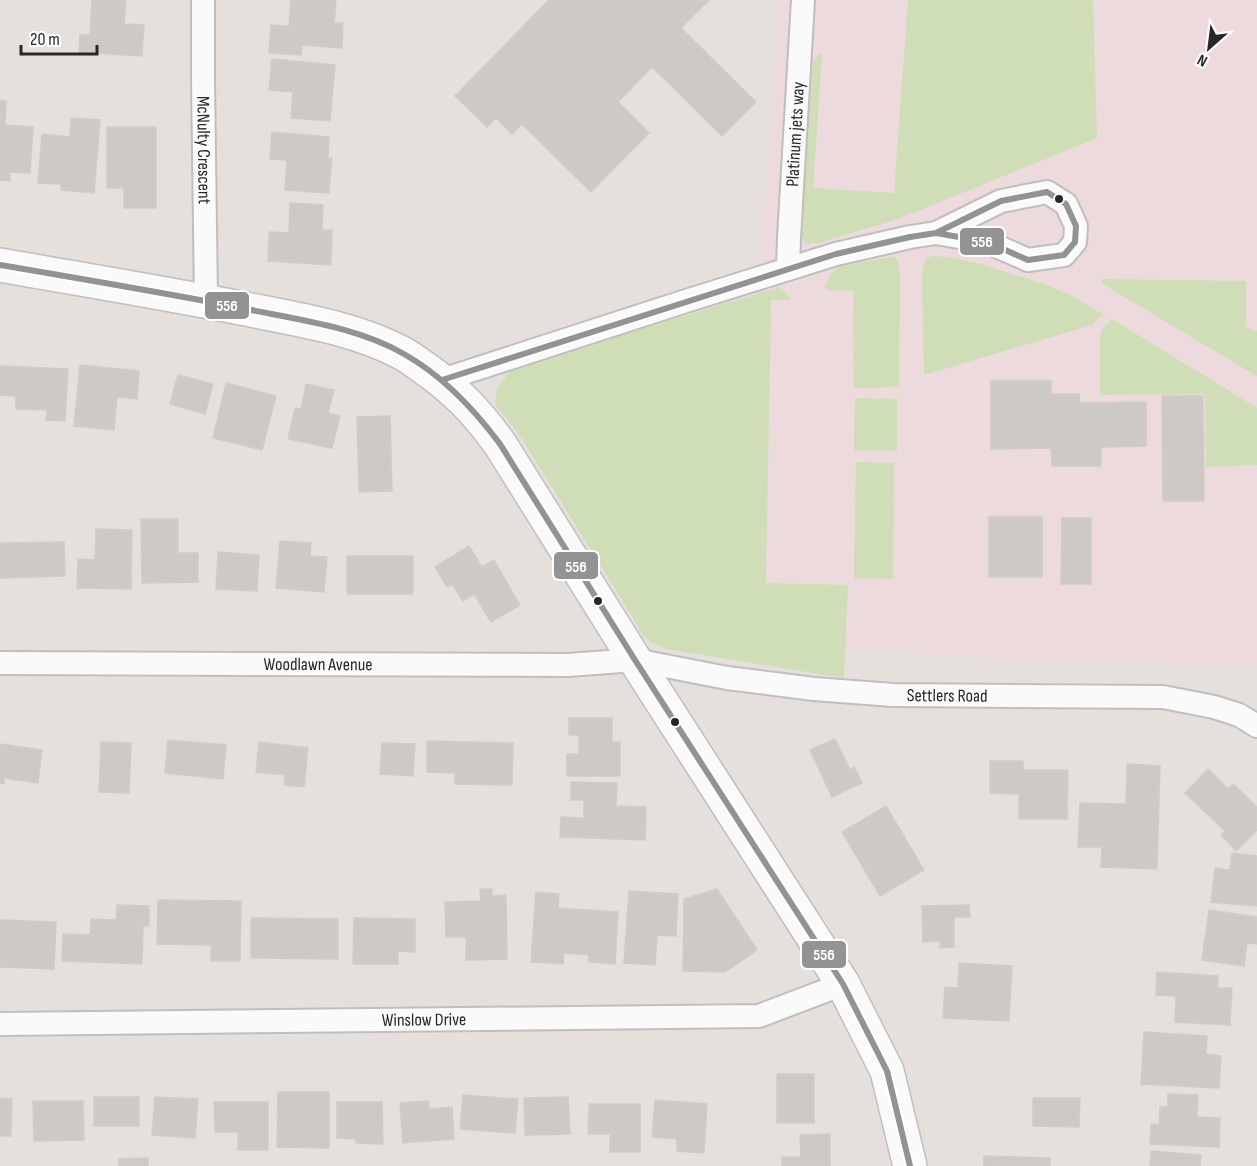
<svg xmlns="http://www.w3.org/2000/svg" width="1257" height="1166" viewBox="0 0 1257 1166" font-family="'Sofia Sans Condensed',sans-serif">
<rect width="100%" height="100%" fill="#e6e0dc"/>
<!-- medical -->
<path fill="#ecdadc" d="M 779,0 L 1257,0 L 1257,666 L 1216,666 L 954,656 L 679,637 L 758,303 Z"/>
<!-- green -->
<path fill="#cfdeb7" d="M 908,0 L 1093,0 L 1097,138 L 898,219 L 818,243 L 807,244 L 801,238 L 813,61 L 820,54 L 822,54 L 813,188 L 894,193 Z
M 894,256 L 898,261 L 900,273 L 899,387 L 854,388 L 853,291 L 827,290 L 825,287 L 832,272 L 840,267 Z
M 932,256 L 948,257 L 981,264 L 1049,286 L 1074,297 L 1102,314 L 1092,325 L 924,375 L 922,271 L 925,260 Z
M 1103,279 L 1246,281 L 1246,327 L 1257,331 L 1257,376 L 1101,283 Z
M 780,287 L 792,299 L 771,300 L 766,583 L 848,585 L 844,678 L 666,649 L 654,644 L 644,636 L 524,442 L 495,404 L 497,389 L 512,368 Z
M 1112,319 L 1257,408 L 1257,465 L 1206,467 L 1205,394 L 1100,395 L 1100,335 L 1102,329 Z
M 855,398 L 897,399 L 897,451 L 854,450 Z
M 856,462 L 894,463 L 893,579 L 854,578 Z"/>
<!-- building -->
<path fill="#ccc9c6" stroke="#d0ccc9" stroke-width="1.5" d="M 92,0 L 126,0 L 124,24 L 144,25 L 142,56 L 79,52 L 80,35 L 90,35 Z
M 291,0 L 336,0 L 334,23 L 343,23 L 342,48 L 302,45 L 301,55 L 269,53 L 271,25 L 289,26 Z
M 549,0 L 709,0 L 681,28 L 756,102 L 722,136 L 652,67 L 618,102 L 649,133 L 591,192 L 522,124 L 512,134 L 496,118 L 487,127 L 455,96 Z
M 272,59 L 335,65 L 330,121 L 291,118 L 293,92 L 269,90 Z
M 0,100 L 6,101 L 5,125 L 33,127 L 30,173 L 10,172 L 10,181 L 0,180 Z
M 71,118 L 100,120 L 94,193 L 61,190 L 61,184 L 38,183 L 42,134 L 70,137 Z
M 107,127 L 156,127 L 156,208 L 124,208 L 124,188 L 107,188 Z
M 272,132 L 329,137 L 328,158 L 332,158 L 329,193 L 285,190 L 287,160 L 270,159 Z
M 290,203 L 323,205 L 322,230 L 332,230 L 331,265 L 268,261 L 269,232 L 289,233 Z
M 80,365 L 139,371 L 137,399 L 117,397 L 114,430 L 74,426 Z
M 0,366 L 68,369 L 65,421 L 46,420 L 47,410 L 16,409 L 16,396 L 0,395 Z
M 178,375 L 213,384 L 205,414 L 170,404 Z
M 991,381 L 1051,381 L 1051,394 L 1079,394 L 1080,403 L 1146,402 L 1146,446 L 1101,447 L 1101,466 L 1052,466 L 1051,448 L 991,449 Z
M 226,383 L 276,396 L 262,450 L 213,438 Z
M 306,384 L 334,390 L 328,413 L 340,416 L 332,448 L 288,439 L 295,408 L 301,409 Z
M 1162,396 L 1203,396 L 1204,501 L 1163,501 Z
M 390,416 L 392,491 L 359,492 L 357,417 Z
M 989,517 L 1042,517 L 1042,577 L 989,577 Z
M 1062,518 L 1091,518 L 1091,584 L 1061,584 Z
M 141,519 L 178,519 L 178,553 L 198,553 L 198,582 L 142,583 Z
M 96,529 L 132,530 L 131,589 L 77,588 L 78,559 L 95,560 Z
M 280,541 L 311,543 L 310,556 L 327,557 L 324,592 L 276,588 Z
M 64,542 L 65,576 L 0,578 L 0,543 Z
M 469,546 L 482,567 L 494,560 L 520,605 L 491,622 L 474,594 L 463,601 L 452,584 L 447,587 L 435,567 Z
M 218,552 L 259,555 L 257,591 L 216,589 Z
M 347,556 L 413,556 L 413,594 L 347,594 Z
M 569,718 L 612,718 L 612,742 L 620,742 L 620,776 L 567,776 L 567,754 L 579,754 L 579,735 L 569,735 Z
M 835,739 L 850,770 L 854,767 L 862,783 L 832,797 L 810,750 Z
M 168,740 L 226,745 L 223,779 L 165,773 Z
M 427,741 L 513,743 L 512,785 L 455,784 L 455,773 L 427,772 Z
M 101,742 L 131,743 L 129,793 L 99,792 Z
M 259,742 L 308,748 L 304,787 L 284,785 L 285,775 L 256,772 Z
M 382,743 L 415,744 L 413,776 L 380,774 Z
M 0,744 L 42,750 L 38,783 L 4,778 L 4,784 L 0,783 Z
M 990,761 L 1023,761 L 1023,770 L 1068,770 L 1067,819 L 1019,819 L 1019,794 L 990,793 Z
M 1127,764 L 1160,766 L 1157,869 L 1101,867 L 1102,847 L 1078,847 L 1080,803 L 1126,804 Z
M 1208,769 L 1228,789 L 1233,784 L 1257,807 L 1257,830 L 1236,851 L 1221,835 L 1225,831 L 1185,793 Z
M 571,782 L 617,783 L 616,806 L 646,807 L 645,840 L 560,837 L 561,817 L 584,818 L 584,800 L 571,800 Z
M 886,806 L 924,870 L 880,896 L 842,832 Z
M 1232,853 L 1257,856 L 1257,906 L 1211,902 L 1215,868 L 1230,870 Z
M 480,889 L 492,889 L 492,896 L 506,895 L 507,959 L 466,960 L 466,937 L 446,937 L 445,902 L 481,901 Z
M 717,889 L 757,950 L 725,972 L 683,971 L 684,899 Z
M 629,891 L 678,894 L 676,936 L 657,935 L 655,965 L 624,963 Z
M 536,892 L 559,894 L 558,908 L 618,912 L 615,964 L 589,962 L 589,955 L 564,953 L 563,964 L 531,962 Z
M 158,900 L 241,901 L 240,961 L 211,961 L 211,945 L 157,944 Z
M 117,905 L 149,906 L 149,926 L 143,926 L 142,964 L 62,961 L 63,934 L 90,935 L 91,919 L 116,920 Z
M 969,905 L 970,917 L 954,917 L 954,947 L 940,948 L 940,941 L 923,942 L 922,906 Z
M 1209,910 L 1257,917 L 1257,944 L 1247,943 L 1244,966 L 1202,960 Z
M 251,918 L 338,919 L 338,959 L 251,958 Z
M 354,918 L 415,919 L 415,952 L 398,951 L 398,964 L 353,964 Z
M 0,920 L 56,922 L 54,969 L 0,967 Z
M 959,963 L 1012,966 L 1009,1021 L 943,1018 L 945,987 L 958,988 Z
M 1157,972 L 1218,976 L 1217,988 L 1232,988 L 1230,1025 L 1175,1022 L 1176,996 L 1156,995 Z
M 1144,1032 L 1207,1036 L 1206,1054 L 1221,1056 L 1219,1088 L 1141,1084 Z
M 777,1074 L 814,1074 L 814,1123 L 777,1123 Z
M 278,1092 L 329,1092 L 329,1148 L 277,1147 Z
M 1168,1094 L 1198,1095 L 1197,1117 L 1220,1118 L 1219,1147 L 1150,1144 L 1151,1124 L 1159,1125 L 1160,1107 L 1168,1107 Z
M 463,1095 L 518,1099 L 515,1133 L 460,1129 Z
M 94,1097 L 139,1097 L 139,1126 L 94,1126 Z
M 155,1097 L 198,1099 L 195,1138 L 152,1135 Z
M 568,1097 L 570,1134 L 525,1135 L 524,1098 Z
M 0,1098 L 12,1099 L 11,1136 L 0,1136 Z
M 1033,1098 L 1080,1098 L 1079,1127 L 1033,1126 Z
M 655,1100 L 707,1104 L 704,1153 L 677,1151 L 677,1139 L 652,1137 Z
M 33,1101 L 83,1101 L 84,1140 L 34,1141 Z
M 428,1101 L 429,1109 L 452,1107 L 454,1139 L 403,1143 L 400,1103 Z
M 214,1102 L 268,1102 L 268,1150 L 238,1150 L 238,1132 L 215,1132 Z
M 337,1102 L 382,1102 L 383,1144 L 356,1143 L 356,1139 L 337,1138 Z
M 589,1104 L 640,1104 L 640,1152 L 610,1152 L 610,1134 L 588,1134 Z
M 830,1134 L 830,1166 L 782,1166 L 782,1157 L 801,1157 L 800,1135 Z
M 1151,1151 L 1201,1155 L 1200,1166 L 1150,1166 Z
M 984,1156 L 1050,1158 L 1050,1166 L 984,1166 Z
M 148,1158 L 148,1166 L 119,1166 L 119,1159 Z"/>
<g fill="none" stroke-linecap="round" stroke-linejoin="round">
<defs>
<g id="street">
<path id="s1" d="M 203,0 L 203,79 L 206,301"/>
<path id="s2" d="M 788,269 L 789,238 L 803,0"/>
<path d="M 442,380 L 686,301 L 836,254 L 910,237 L 936,233 L 1001,201 L 1047,192 L 1066,204 L 1076,226 L 1075,242 L 1064,255 L 1028,260 L 987,242 L 936,233"/>
<path id="s3" d="M 0,663 L 568,665 L 635,660 L 727,678 L 814,689 L 893,695 L 1163,697 L 1214,707 L 1239,715 L 1257,726"/>
<path id="s4" d="M 0,1024 L 759,1016 L 843,984"/>
</g>
<path id="secondary" d="M 0,265 C 85,280 171,294 256,311 C 305,321 356,329 400,352 C 408,356 416,362 423,367 C 456,390 477,412 500,444 L 635,660 L 843,984 L 887,1071 L 910,1166"/>
</defs>
<!-- street casing -->
<use href="#street" stroke="#c0bebe" stroke-width="26"/>
<!-- secondary casing -->
<use href="#secondary" stroke="#c0bebe" stroke-width="36"/>
<!-- street -->
<use href="#street" stroke="#fbfafa" stroke-width="22"/>
<!-- secondary -->
<use href="#secondary" stroke="#fbfafa" stroke-width="33"/>
<defs>
<path id="bus-1" d="M 1047,192 L 1066,204 L 1076,226 L 1075,242 L 1064,255 L 1028,260 L 987,242 L 936,233 L 1001,201 Z
M 0,265 C 82,279 165,293 247,309 C 299,320 357,327 404,354 C 443,376 474,409 500,444 L 635,660 L 843,984 L 887,1071 L 910,1166
M 442,380 L 836,254 L 910,237 L 936,233"/>
</defs>
<!-- bus-1 casing -->
<use href="#bus-1" stroke="#fff" stroke-width="10"/>
<!-- bus-1 -->
<use href="#bus-1" stroke="#939393" stroke-width="6"/>
</g>
<!-- markers -->
<g fill="#272727" stroke="#fff" stroke-width="2">
<circle cx="1059" cy="199" r="5"/>
<circle cx="598" cy="601" r="5"/>
<circle cx="675" cy="722" r="5"/>
</g>
<g text-anchor="middle" stroke-width="4.5" stroke-linejoin="round" paint-order="stroke">
<!-- street labels -->
<g font-size="18" fill="#272727" stroke="#fff">
<text dy="6" stroke="none"><textPath href="#s2" startOffset="135">Platinum jets way</textPath></text>
<text dy="6" stroke="none"><textPath href="#s1" startOffset="150">McNulty Crescent</textPath></text>
<text dy="6" stroke="none"><textPath href="#s3" startOffset="318">Woodlawn Avenue</textPath></text>
<text dy="6" stroke="none"><textPath href="#s3" startOffset="950">Settlers Road</textPath></text>
<text dy="6" stroke="none"><textPath href="#s4" startOffset="424">Winslow Drive</textPath></text>
</g>
</g>
<g stroke="#fff" stroke-width="2">
<rect x="959" y="227" width="46" height="29" rx="6" fill="#939393"/>
<rect x="204" y="291" width="46" height="29" rx="6" fill="#939393"/>
<rect x="553" y="551" width="46" height="29" rx="6" fill="#939393"/>
<rect x="801" y="940" width="46" height="29" rx="6" fill="#939393"/>
</g>
<g font-size="16" text-anchor="middle" font-weight="bold" fill="#fff">
<text x="982" y="247">556</text>
<text x="227" y="311">556</text>
<text x="576" y="572">556</text>
<text x="824" y="960">556</text>
</g>
<!-- north arrow -->
<g transform="translate(1209 48) rotate(208)" stroke="#ffffff" stroke-width="4.5" paint-order="stroke">
<path d="M0-4.5L10 22L0 15L-10 22Z" fill="#272727"/>
<text y="-9" font-size="16" font-weight="bold" text-anchor="middle" fill="#272727">N</text>
</g>
<!-- scale -->
<path d="M21 45v9h76v-9" fill="none" stroke="#272727" stroke-width="3"/>
<text x="30" y="45" font-size="18" fill="#272727" stroke="#ffffff" stroke-width="4.5" paint-order="stroke">20 m</text>
</svg>
